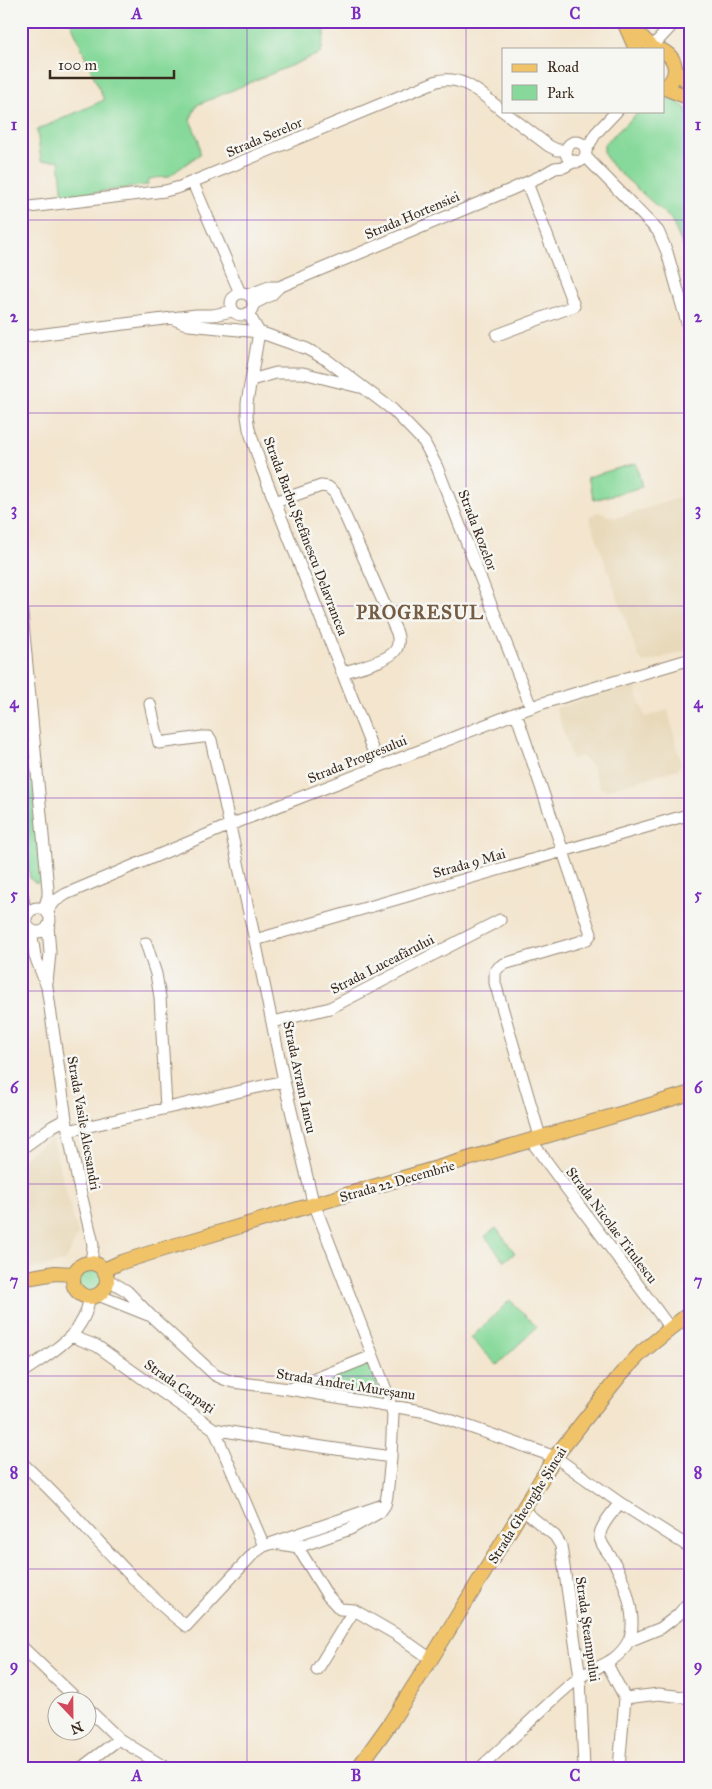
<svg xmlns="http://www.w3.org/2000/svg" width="712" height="1789" viewBox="0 0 712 1789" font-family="'IM FELL Great Primer',serif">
<rect width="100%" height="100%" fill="#f6f6f2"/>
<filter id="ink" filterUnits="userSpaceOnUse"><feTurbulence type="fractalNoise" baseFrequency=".02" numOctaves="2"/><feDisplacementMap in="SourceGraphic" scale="10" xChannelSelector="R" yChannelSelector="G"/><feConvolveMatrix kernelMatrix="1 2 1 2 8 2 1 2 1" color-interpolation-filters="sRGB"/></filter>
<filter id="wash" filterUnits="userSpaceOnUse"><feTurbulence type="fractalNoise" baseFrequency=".0096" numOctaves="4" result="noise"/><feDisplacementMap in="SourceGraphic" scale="20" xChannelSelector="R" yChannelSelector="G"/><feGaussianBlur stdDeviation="1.12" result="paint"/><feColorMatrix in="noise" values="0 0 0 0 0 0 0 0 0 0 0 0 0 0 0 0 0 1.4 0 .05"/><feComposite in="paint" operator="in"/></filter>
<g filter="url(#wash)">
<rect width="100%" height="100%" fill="#f3e5ce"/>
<!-- built -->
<path fill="#e8d9ba" d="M 691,494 L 691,649 L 645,663 L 639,658 L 589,517 L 598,512 L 616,518 Z
M 634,683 L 645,717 L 668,710 L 681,764 L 678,769 L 606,790 L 600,788 L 592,766 L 581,756 L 572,759 L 556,708 Z
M 52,1138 L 78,1235 L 65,1262 L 21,1272 L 21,1159 Z"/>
<!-- green -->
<path fill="#86d99a" stroke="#60825c" d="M 70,21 L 334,21 L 325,31 L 321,53 L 197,105 L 190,120 L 199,141 L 200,154 L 168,177 L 153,178 L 147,181 L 148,185 L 63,197 L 59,160 L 41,161 L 37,130 L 104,100 Z
M 663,98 L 676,100 L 691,113 L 691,264 L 671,219 L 612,166 L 604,154 L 604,144 L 640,111 L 663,111 Z
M 636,463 L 642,487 L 594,500 L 588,477 Z
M 21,632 L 43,879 L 37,883 L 30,879 L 21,825 Z
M 496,1228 L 515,1253 L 504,1261 L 485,1236 Z
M77 1280a13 13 0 1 1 26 0a13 13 0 1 1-26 0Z
M 510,1300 L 537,1327 L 497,1365 L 471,1338 Z
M 368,1361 L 380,1392 L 378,1399 L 319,1388 L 317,1385 L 318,1380 Z"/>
</g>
<g filter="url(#ink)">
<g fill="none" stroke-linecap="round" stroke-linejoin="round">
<defs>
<path id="minor" d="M 650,49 L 676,21
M 503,111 L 549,146 L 557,150 L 566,150
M566 152a10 10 0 1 1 20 0a10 10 0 1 1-20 0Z
M 586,150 L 596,133 L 617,111
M 585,156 L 658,231 L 667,252 L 691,337
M 193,183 L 240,293
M 21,208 L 165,191 L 180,187 L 437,81 C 464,74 483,96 503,111
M231 304a11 11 0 1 1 22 0a11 11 0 1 1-22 0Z
M 248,295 L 269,287 L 279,287
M 253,304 L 271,295 L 279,287 L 510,190 L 541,176 L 555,168 L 564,167 L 575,161
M 248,313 L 259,332 L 247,403 L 247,416 L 249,429 L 262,469 L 379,766
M 171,318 L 189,325 L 259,332 L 307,349 L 327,360 L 393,410 L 424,442 L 437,467 L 531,707
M 497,335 L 574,306 L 527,183
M 21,337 L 196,315 L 213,315 L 233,311
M 251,380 L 276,373 L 303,373 L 359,387
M 275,502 L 321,486 L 328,487 L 335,493 L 397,633 C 399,640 399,647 394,652 C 385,662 355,668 342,673
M 21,602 L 48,889 L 48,896 L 44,909
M 150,704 L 159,743 L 202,737 L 209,737 L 211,740 L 255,940 L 284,1081 L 312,1198 L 388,1395 L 393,1414 L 391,1457 L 387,1496 L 385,1505 L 380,1512 L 350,1529 L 298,1547 L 274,1543
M 516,713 L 591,934 L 587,939 L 579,942 L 504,964 L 499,967 L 495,972 L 495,983 L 539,1133 L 535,1146 L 670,1328
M 21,888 L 26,916
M26 920a12 12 0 1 1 24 0a12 12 0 1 1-24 0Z
M 47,912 L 55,901 L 66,894 L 230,825 L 516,713 L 543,703 L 691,659
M 31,930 L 35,956 L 47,987 L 66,1119 L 78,1182 L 92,1239 L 93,1246 L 91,1263
M 255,940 L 691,814
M 146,943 L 156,974 L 160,997 L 166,1108
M 47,983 L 50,953 L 48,926
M 273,1022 L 330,1008 L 500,920
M 68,1131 L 284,1081
M 21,1149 L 53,1126 L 66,1119
M 107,1279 L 127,1291 L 150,1315 L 215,1375 L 224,1379 L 233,1382 L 289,1389 L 427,1412 L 544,1453 L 555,1457 L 620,1503 L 691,1548
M 98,1295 L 148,1315
M 71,1336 L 97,1346 L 214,1429 L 264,1546
M 21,1373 C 49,1354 87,1334 89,1297
M 290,1389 L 372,1356
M 214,1429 L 281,1441 L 391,1457
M 21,1462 C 79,1514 125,1578 186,1626 L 254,1553 L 264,1546 L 383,1505
M 523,1510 L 555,1536 L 561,1546 L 580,1677 L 584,1768
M 294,1541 L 327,1595 L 340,1609 L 354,1610 L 397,1635 L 431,1659
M 629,1641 L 661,1628 L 678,1615 L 691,1599
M 21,1646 L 80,1702
M 607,1664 L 625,1698 L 619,1768
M 317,1670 L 354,1610
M 625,1698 L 659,1694 L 691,1698
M 88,1709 L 119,1739 L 166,1768
M 81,1768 L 119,1739
M 480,1768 C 501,1749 521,1730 542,1710 C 554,1699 566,1687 579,1678 C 597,1665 616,1664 628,1642 C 639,1622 625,1581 614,1562 C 610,1554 599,1544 600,1535 C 600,1527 614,1510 620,1503"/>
<path id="major" d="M 625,21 L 654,49
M 625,24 L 636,49
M 663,51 C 679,60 679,79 663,88
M 676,70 L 691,85
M 665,88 L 685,96 L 691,96
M73 1280a17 17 0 1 1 34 0a17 17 0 1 1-34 0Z
M 104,1270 L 119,1263 L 163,1249 L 691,1093
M 21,1279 L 55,1273 L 74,1274
M 358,1768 L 391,1722 L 431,1659 L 555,1457 L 621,1374 L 642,1352 L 691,1312"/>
</defs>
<!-- minor casing -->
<use href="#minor" stroke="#978876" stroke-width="13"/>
<!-- major casing -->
<use href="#major" stroke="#978876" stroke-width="16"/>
<!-- minor -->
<use href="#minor" stroke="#fff" stroke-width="11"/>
<!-- major -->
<use href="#major" stroke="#f1c369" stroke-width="14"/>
</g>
</g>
<!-- grid -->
<path fill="none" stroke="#7b2cbf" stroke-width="1" stroke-opacity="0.55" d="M 247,21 L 247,1768M 466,21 L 466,1768M 21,220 L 691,220M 21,413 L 691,413M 21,606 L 691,606M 21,798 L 691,798M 21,991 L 691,991M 21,1184 L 691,1184M 21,1376 L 691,1376M 21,1569 L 691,1569"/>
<g text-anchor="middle" stroke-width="5" stroke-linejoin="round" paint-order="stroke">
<!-- street labels -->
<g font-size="14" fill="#3b2a1e" stroke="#f6f6f2">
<text transform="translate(264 137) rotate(-23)" y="5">Strada Serelor</text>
<text transform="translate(412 215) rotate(-23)" y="5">Strada Hortensiei</text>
<text transform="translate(478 530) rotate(69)" y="5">Strada Rozelor</text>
<text transform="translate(306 536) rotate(69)" y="5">Strada Barbu Ștefănescu Delavrancea</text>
<text transform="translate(357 759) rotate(-22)" y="5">Strada Progresului</text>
<text transform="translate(469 863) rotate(-16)" y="5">Strada 9 Mai</text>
<text transform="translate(382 964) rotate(-27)" y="5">Strada Luceafărului</text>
<text transform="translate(300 1077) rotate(78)" y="5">Strada Avram Iancu</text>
<text transform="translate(84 1123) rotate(80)" y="5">Strada Vasile Alecsandri</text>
<text transform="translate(397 1181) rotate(-16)" y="5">Strada 22 Decembrie</text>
<text transform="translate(612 1225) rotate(53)" y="5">Strada Nicolae Titulescu</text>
<text transform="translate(346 1384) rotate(9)" y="5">Strada Andrei Mureșanu</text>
<text transform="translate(180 1386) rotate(35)" y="5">Strada Carpați</text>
<text transform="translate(527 1505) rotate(-58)" y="5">Strada Gheorghe Șincai</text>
<text transform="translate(588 1629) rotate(82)" y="5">Strada Șteampului</text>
</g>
<!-- district labels -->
<g font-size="19" font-weight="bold" letter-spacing="1" fill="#755c43" stroke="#f6f6f2">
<text x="420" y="619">PROGRESUL</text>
</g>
</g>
<!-- margin -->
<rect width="712" height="1789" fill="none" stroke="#f6f6f2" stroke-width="55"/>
<!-- legend -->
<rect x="502" y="48" width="162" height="65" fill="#f6f6f2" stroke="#aba49d"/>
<rect x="512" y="64" width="25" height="8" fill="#f1c369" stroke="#aba49d"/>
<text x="547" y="72" font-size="15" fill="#3b2a1e">Road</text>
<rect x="512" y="85" width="25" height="15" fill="#86d99a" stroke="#aba49d"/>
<text x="547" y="98" font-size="15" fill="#3b2a1e">Park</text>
<!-- north arrow -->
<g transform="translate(72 1716) rotate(158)"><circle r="24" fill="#f6f6f2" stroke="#aba49d"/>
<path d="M0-4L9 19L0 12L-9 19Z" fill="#d1495b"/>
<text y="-8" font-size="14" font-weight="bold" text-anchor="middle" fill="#3b2a1e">N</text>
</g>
<!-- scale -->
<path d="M50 70v8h124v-8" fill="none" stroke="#3b2a1e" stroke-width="2.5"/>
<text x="58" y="70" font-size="15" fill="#3b2a1e" stroke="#f6f6f2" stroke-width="4" paint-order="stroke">100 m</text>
<rect x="28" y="28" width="656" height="1734" fill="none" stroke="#7b2cbf" stroke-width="2"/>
<g font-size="16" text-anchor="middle" font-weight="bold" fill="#7b2cbf">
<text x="137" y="19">A</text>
<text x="356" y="19">B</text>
<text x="575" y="19">C</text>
<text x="14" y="130">1</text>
<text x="698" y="130">1</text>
<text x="14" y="322">2</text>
<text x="698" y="322">2</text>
<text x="14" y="515">3</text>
<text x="698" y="515">3</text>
<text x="14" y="708">4</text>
<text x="698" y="708">4</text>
<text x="14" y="900">5</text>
<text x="698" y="900">5</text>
<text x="14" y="1093">6</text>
<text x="698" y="1093">6</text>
<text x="14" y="1286">7</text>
<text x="698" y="1286">7</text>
<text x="14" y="1478">8</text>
<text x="698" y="1478">8</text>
<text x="14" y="1671">9</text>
<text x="698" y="1671">9</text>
<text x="137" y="1781">A</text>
<text x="356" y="1781">B</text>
<text x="575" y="1781">C</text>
</g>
</svg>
